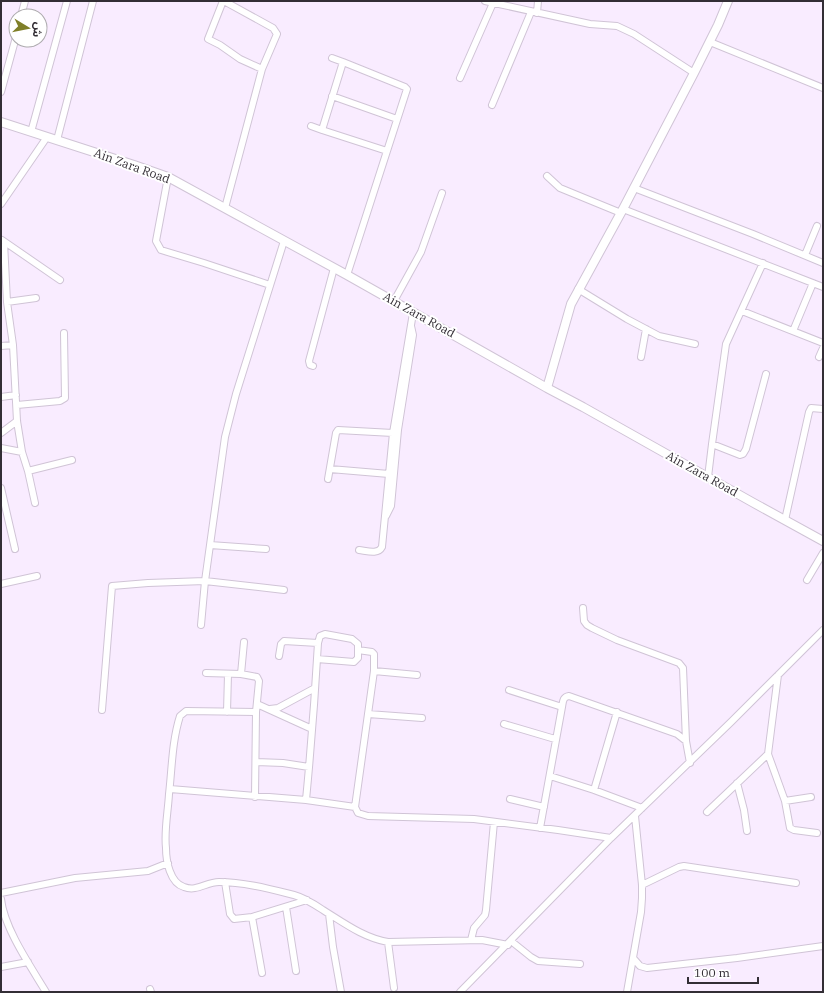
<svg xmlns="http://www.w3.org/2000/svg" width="824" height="993" viewBox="0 0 824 993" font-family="'IBM Plex Serif','Noto Sans Arabic',serif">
<rect width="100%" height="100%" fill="#f9ecff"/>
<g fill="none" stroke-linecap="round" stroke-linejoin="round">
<defs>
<path id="minor" d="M 223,1 L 208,39 L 220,45 L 240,59 L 262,69
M 224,1 L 273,28 L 277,34 L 262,69 L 225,208
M 485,1 L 590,24 L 617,26 L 634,34 L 694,73
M 537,13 L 538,1
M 21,16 L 25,1
M 710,42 L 823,88
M 332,58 L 343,62
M 460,78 L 493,3
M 1,92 L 16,37
M 332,96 L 397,119
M 492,105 L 531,12
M 311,126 L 322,130
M 31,132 L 67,1
M 57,140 L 93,1
M 547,176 L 560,188 L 621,213
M 168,177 L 156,241 L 161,250 L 204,263 L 270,285
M 634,188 L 753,234 L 823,263
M 1,204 L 47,137
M 623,209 L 823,287
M 2,240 L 60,280
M 4,242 L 7,302 L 13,345 L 17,421 L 22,452 L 28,471 L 35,503
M 805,255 L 817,226
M 347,275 L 407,89 L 405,87 L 343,62 L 322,130 L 387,151
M 578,289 L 627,319 L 659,336 L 695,344
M 394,301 L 421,252 L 442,193
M 7,302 L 36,298
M 742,311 L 823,343
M 793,331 L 813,283
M 1,346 L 13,345
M 641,357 L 646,329
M 819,357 L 823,348
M 313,366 L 310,365 L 309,361 L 334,268
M 1,397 L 16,395
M 17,405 L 60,401 L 65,398 L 64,333
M 1,433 L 17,421
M 712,444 L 726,344 L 763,263
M 1,448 L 22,452
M 330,469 L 389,474
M 28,471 L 72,460
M 708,477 L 712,444 L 740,455 L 743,454 L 746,449 L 766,374
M 328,479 L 336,433 L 338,430 L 393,433
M 1,488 L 15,549
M 386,516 L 391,506 L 398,430 L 413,335 L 411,326
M 785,520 L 809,412 L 811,408 L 823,409
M 210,545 L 266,549
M 359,550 C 367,551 378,555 382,547 L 393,433 L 413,313
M 807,580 L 823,553
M 1,584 L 37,576
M 583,608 L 584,621 L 587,625 L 592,628 L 617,640 L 679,663 L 683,668 L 686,741
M 201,625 L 205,581 L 225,437 L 236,394 L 284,241
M 358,650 L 372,652 L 374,654 L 374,671 L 355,807 L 358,813 L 368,816 L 474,819 L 558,830 L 611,838
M 279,656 L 281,644 L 284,641 L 318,643
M 374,671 L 417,675
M 206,673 L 241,674 L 257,677 L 259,681 L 256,712 L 255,797
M 241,674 L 244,642
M 778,675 L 768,754 L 785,801 L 790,828 L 794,830 L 817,833
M 509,690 L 562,707
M 257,704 L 312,729
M 270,709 L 278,708 L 315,688
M 102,710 L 112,586 L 148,583 L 205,581 L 284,590
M 227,712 L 228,674
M 256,712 L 186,711 L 180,716 C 172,741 172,768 169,794 C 168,812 164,831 166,848 C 166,861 170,883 184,887 C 197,892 206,882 219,882 C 244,882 270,889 294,895 C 305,898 314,904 323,910 C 344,923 364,938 388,942 L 482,940 L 508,945
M 368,714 L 422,718
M 504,724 L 555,739
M 256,762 L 283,763 L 309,767
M 550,776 L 594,790 L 642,808
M 737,783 L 744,810 L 747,831
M 170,789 L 306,800 L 355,807
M 594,790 L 617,712
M 510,799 L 544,807
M 306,800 C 311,748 315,696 318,643 L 320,636 L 325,634 L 352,639 L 358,644 L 358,658 L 354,662 L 317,659
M 785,801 L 811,797
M 707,812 L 768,754
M 540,828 L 562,707 C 563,701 563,697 569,696 L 677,734 L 686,741 L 690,763
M 225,882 L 230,914 L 234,919 L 252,917 L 307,900
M 642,885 L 679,867 L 684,866 L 796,883
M 1,893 L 75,878 L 148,871 L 168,863
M 1,899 C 4,928 31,967 46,992
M 286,907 L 296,971
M 329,914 L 333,947 L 341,992
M 252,917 L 262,973
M 471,940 L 474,928 L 485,915 L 486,910 L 494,822
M 511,941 L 531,957 L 538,961 L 580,964
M 388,942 L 394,988
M 633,958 L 640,966 L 647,968 L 737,958 L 823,946
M 1,967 L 28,962
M 150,989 L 151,992
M 460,992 L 611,838 L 731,722 L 823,630
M 627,992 L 641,912 L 642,898 L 642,885 L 635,816"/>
<path id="major" d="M 1,122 L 134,165 L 168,177 L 347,275 L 547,388 L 583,407 L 752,502 L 823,541
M 547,388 L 571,304 L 623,209 L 694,73 L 718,25 L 728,1"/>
</defs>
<!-- minor casing -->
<use href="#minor" stroke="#d0c4d6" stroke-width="8"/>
<!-- major casing -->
<use href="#major" stroke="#d0c4d6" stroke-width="10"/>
<!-- minor -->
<use href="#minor" stroke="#fff" stroke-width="6"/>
<!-- major -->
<use href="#major" stroke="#fff" stroke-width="8"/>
</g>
<g text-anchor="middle" stroke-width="4" stroke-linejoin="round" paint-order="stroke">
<!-- street labels -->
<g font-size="12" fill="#332e35" stroke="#fff">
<text transform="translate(132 166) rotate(20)" y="4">Ain Zara Road</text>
<text transform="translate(419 315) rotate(29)" y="4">Ain Zara Road</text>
<text transform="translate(702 474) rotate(29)" y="4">Ain Zara Road</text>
</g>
</g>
<!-- border -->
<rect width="824" height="993" fill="none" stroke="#332e35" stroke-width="4"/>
<!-- north arrow -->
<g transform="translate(28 28) rotate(100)"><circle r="19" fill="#ffffff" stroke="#adabae"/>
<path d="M0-3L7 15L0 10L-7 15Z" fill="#7f7f28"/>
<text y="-6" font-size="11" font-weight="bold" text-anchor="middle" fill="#332e35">ش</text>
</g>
<!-- scale -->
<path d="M688 977v6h70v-6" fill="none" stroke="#332e35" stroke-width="2"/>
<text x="694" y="977" font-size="12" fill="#332e35" stroke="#ffffff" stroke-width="3" paint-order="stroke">100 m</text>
</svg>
